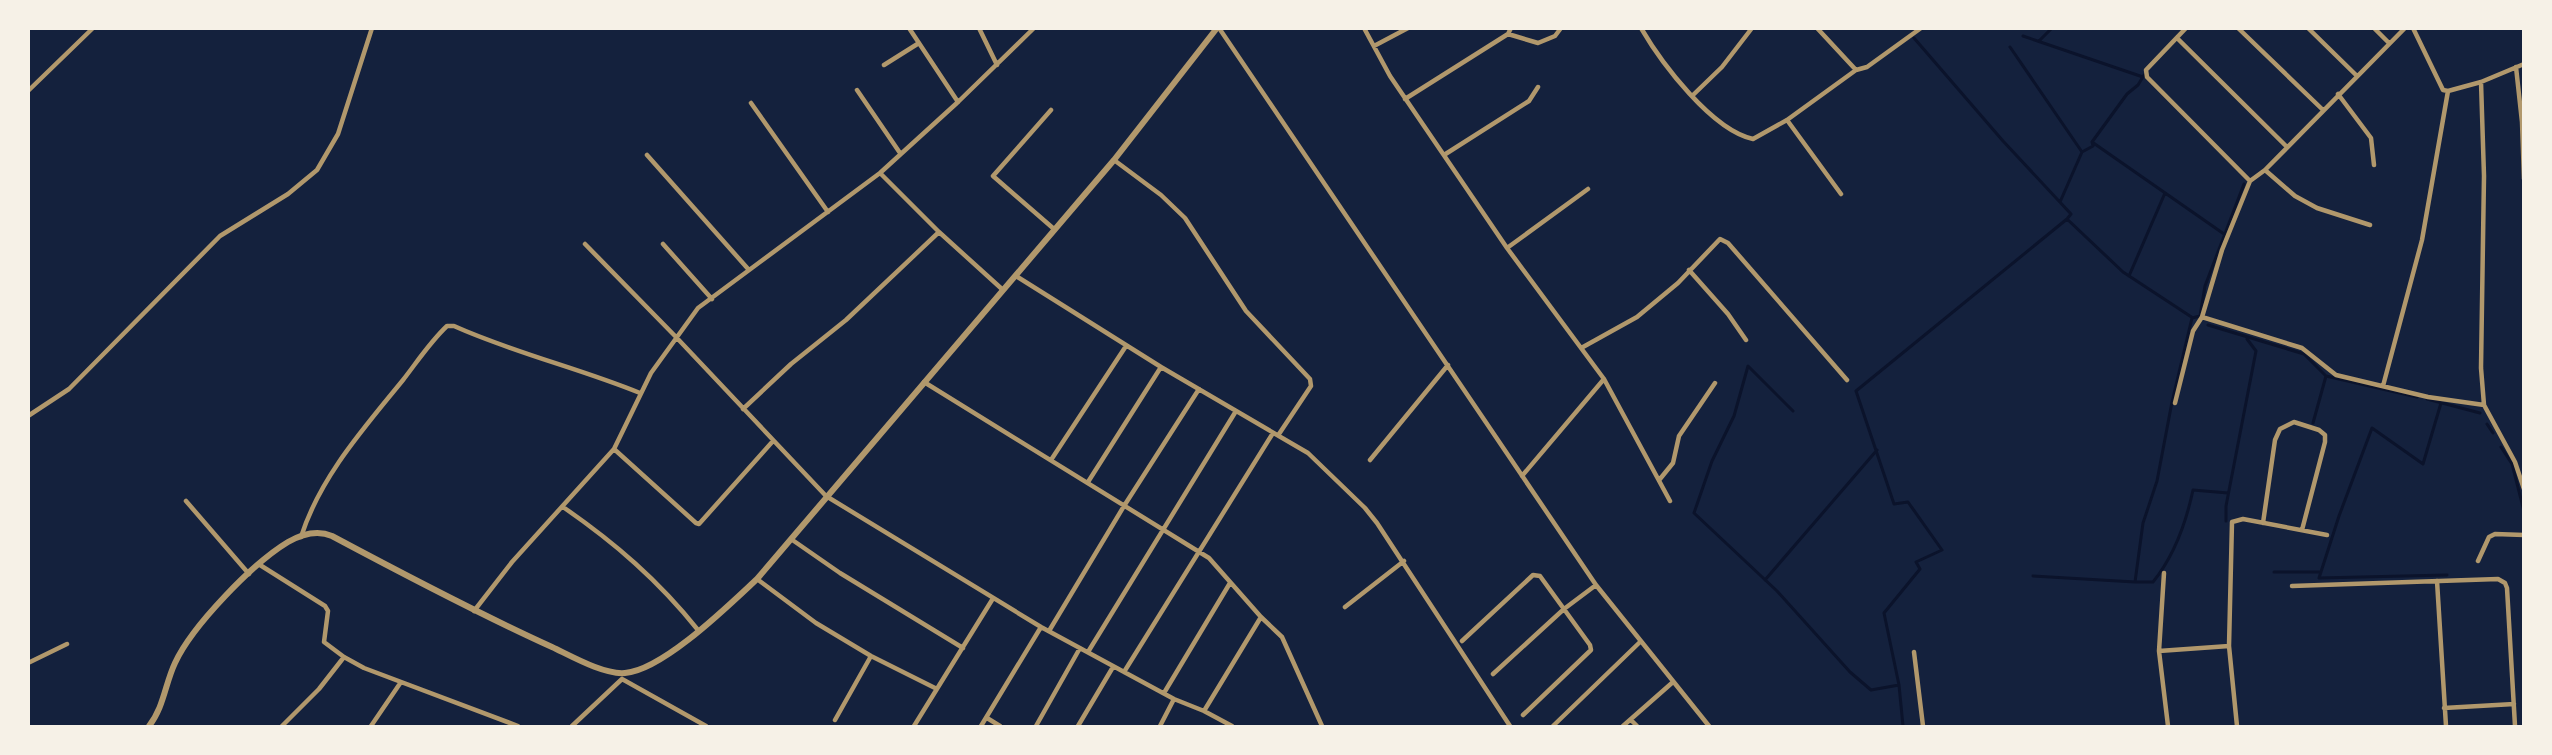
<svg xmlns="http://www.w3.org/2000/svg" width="2552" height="755" viewBox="0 0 2552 755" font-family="Cabin,sans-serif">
<rect width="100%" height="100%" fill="#14213d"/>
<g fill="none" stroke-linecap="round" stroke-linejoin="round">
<!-- stream -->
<path stroke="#0b132b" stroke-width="3" d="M 2023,36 L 2143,77
M 1914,38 L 2003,141 L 2071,214 L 2067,219 L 2123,272 L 2193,318
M 2039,41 L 2052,28
M 2010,47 L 2082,152
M 2092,142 L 2224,234
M 2060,202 L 2082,152 L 2093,146 L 2092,142 L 2127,94 L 2138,85 L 2144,75
M 2129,276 L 2165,193
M 2208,325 L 2304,354 L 2326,376 L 2417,397
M 2427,399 L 2480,413
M 2441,403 L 2423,464 L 2372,428 L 2339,516 L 2319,578 L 2447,575
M 1793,411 L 1748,366 L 1734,416 L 1712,461 L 1694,513 L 1777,591 L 1850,672 L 1871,690 L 1899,685 L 1884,613 L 1920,569 L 1916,562 L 1942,550 L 1908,502 L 1894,504 L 1856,391 L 2067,219
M 2313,423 L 2326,376
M 2487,424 L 2493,433
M 2501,447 L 2512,464 L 2524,511
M 2226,521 L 2226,506 L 2256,351 L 2247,339
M 2274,572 L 2321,572
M 2033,576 L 2135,582 L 2143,523 L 2157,481 L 2172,402 L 2192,318 L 2200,316 L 2205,286 L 2244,184
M 1765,580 L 1877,450
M 2136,582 L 2153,582 C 2174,556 2186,523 2193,490 L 2228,493
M 1899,685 L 1903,726"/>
<!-- minor -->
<path stroke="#b1986c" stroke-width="4.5" d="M 909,28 L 958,102
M 979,28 L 997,65
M 1219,28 L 1596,585 L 1709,726
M 1364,28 L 1390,76 L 1507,248 L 1604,379 L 1670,501
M 1641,28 C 1662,64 1712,130 1753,139 L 1787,120 L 1856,70 L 1867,67 L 1921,28
M 1817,28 L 1856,70
M 2186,28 L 2146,70 L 2147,77 L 2250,181
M 2238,28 L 2323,110
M 2308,28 L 2356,75
M 2374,28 L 2389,43
M 2413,28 L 2443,90 L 2448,91 L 2481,82 L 2524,64
M 1508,34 L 1538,43 L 1555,36 L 1561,28
M 2177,38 L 2286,146
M 1374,46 L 1408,28
M 884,65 L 919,43
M 2516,67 L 2522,122 L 2524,179
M 2481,82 L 2484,176 L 2481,368 L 2484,405 L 2515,462 L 2524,489
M 857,90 L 900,153
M 28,91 L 93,28
M 2338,94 L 2371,138 L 2374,165
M 1692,96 L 1722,67 L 1752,28
M 1405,99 L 1508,34 L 1511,28
M 751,103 L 828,212
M 1051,110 L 993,176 L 1054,229
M 1787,120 L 1841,194
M 647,155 L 749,270
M 1444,155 L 1529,101 L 1538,87
M 1114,160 L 1161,195 L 1185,218 L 1246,311 L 1310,379 L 1311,386 L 1279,434
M 2265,170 L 2295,196 L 2317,208 L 2370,225
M 880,173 L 939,232 L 1003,290
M 585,244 L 676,337 L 826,496 L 1041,627 L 1174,699 L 1204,711 L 1232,726
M 663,244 L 712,299
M 1507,248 L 1588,189
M 1689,270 L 1728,314 L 1746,340
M 1016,276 L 1161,367 L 1308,453 L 1365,508 L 1377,523 L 1510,726
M 2202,317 L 2222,250 L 2250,181 L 2265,170 L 2405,28
M 1583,347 L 1637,317 L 1678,283 L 1720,239 L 1728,243 L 1847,380
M 924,382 L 1209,558 L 1261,617 L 1282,637 L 1322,726
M 2383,386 L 2422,240 L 2448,91
M 2175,403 L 2193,331 L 2202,317 L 2302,348 L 2336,375 L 2428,397 L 2484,405
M 743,409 L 791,364 L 846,320 L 939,232
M 28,416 L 69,389 L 220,236 L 288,194 L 317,170 L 338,134 L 372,28
M 614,449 L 696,523 L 699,524 L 773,441
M 1051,460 L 1126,346
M 1370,460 L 1448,365
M 1522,476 L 1604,379
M 1660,479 L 1673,463 L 1679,436 L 1715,383
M 1088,482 L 1161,367
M 186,501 L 249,574
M 563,507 C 615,543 658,580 698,630
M 2263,523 L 2275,440 L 2280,429 L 2294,422 L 2319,430 L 2325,435 L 2325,442 L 2302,530
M 301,537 C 320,477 364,428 403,380 C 417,362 430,342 447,326 L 454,326 C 514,353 579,368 640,393
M 791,539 L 840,573 L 963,648
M 2478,561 L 2489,537 L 2495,534 L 2524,535
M 260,565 L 325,606 L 328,611 L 324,642 L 344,657 L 364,668 L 518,726
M 2164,573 L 2159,651 L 2168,726
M 757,579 L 816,623 L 871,656 L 937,689
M 2437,581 L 2446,726
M 2292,586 L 2498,579 L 2505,583 L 2507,588 L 2515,726
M 1345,607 L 1404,561
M 474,611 L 512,562 L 614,449 L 651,373 L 698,308 L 880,173 L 958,102 L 1034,28
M 1049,631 L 1124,506 L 1199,389
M 1462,641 L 1533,575 L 1540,576 L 1590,645 L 1591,650 L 1523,715
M 2159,651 L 2229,646
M 1088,652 L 1236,411
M 1914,652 L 1923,726
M 28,663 L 67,644
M 1124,672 L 1273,433
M 1493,674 L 1564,609 L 1596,585
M 622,679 L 706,726
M 1164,693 L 1230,583
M 2444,708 L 2514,704
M 1204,711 L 1261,617
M 987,718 L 1000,726
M 835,720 L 871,656
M 1631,720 L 1637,726
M 282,726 L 319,689 L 344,657
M 371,726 L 401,682
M 572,726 L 622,679
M 914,726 L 992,600
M 981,726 L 1041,627
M 1036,726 L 1080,648
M 1078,726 L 1113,667
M 1160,726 L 1174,699
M 1553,726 L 1640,642
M 1623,726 L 1673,682
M 2237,726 L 2229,646 L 2232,522 L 2243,519 L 2327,535"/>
<!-- tertiary -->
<path stroke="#b1986c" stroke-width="6" d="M 149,726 C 164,707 165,684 175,663 C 192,626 253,563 288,542 C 302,534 318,530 332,536 C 405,575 477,613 552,647 C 571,656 604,675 625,673 C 663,670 729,605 757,579 L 1114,160 L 1217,28"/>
</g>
<!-- border -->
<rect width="2552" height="755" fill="none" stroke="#f6f1e7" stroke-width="60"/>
</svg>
